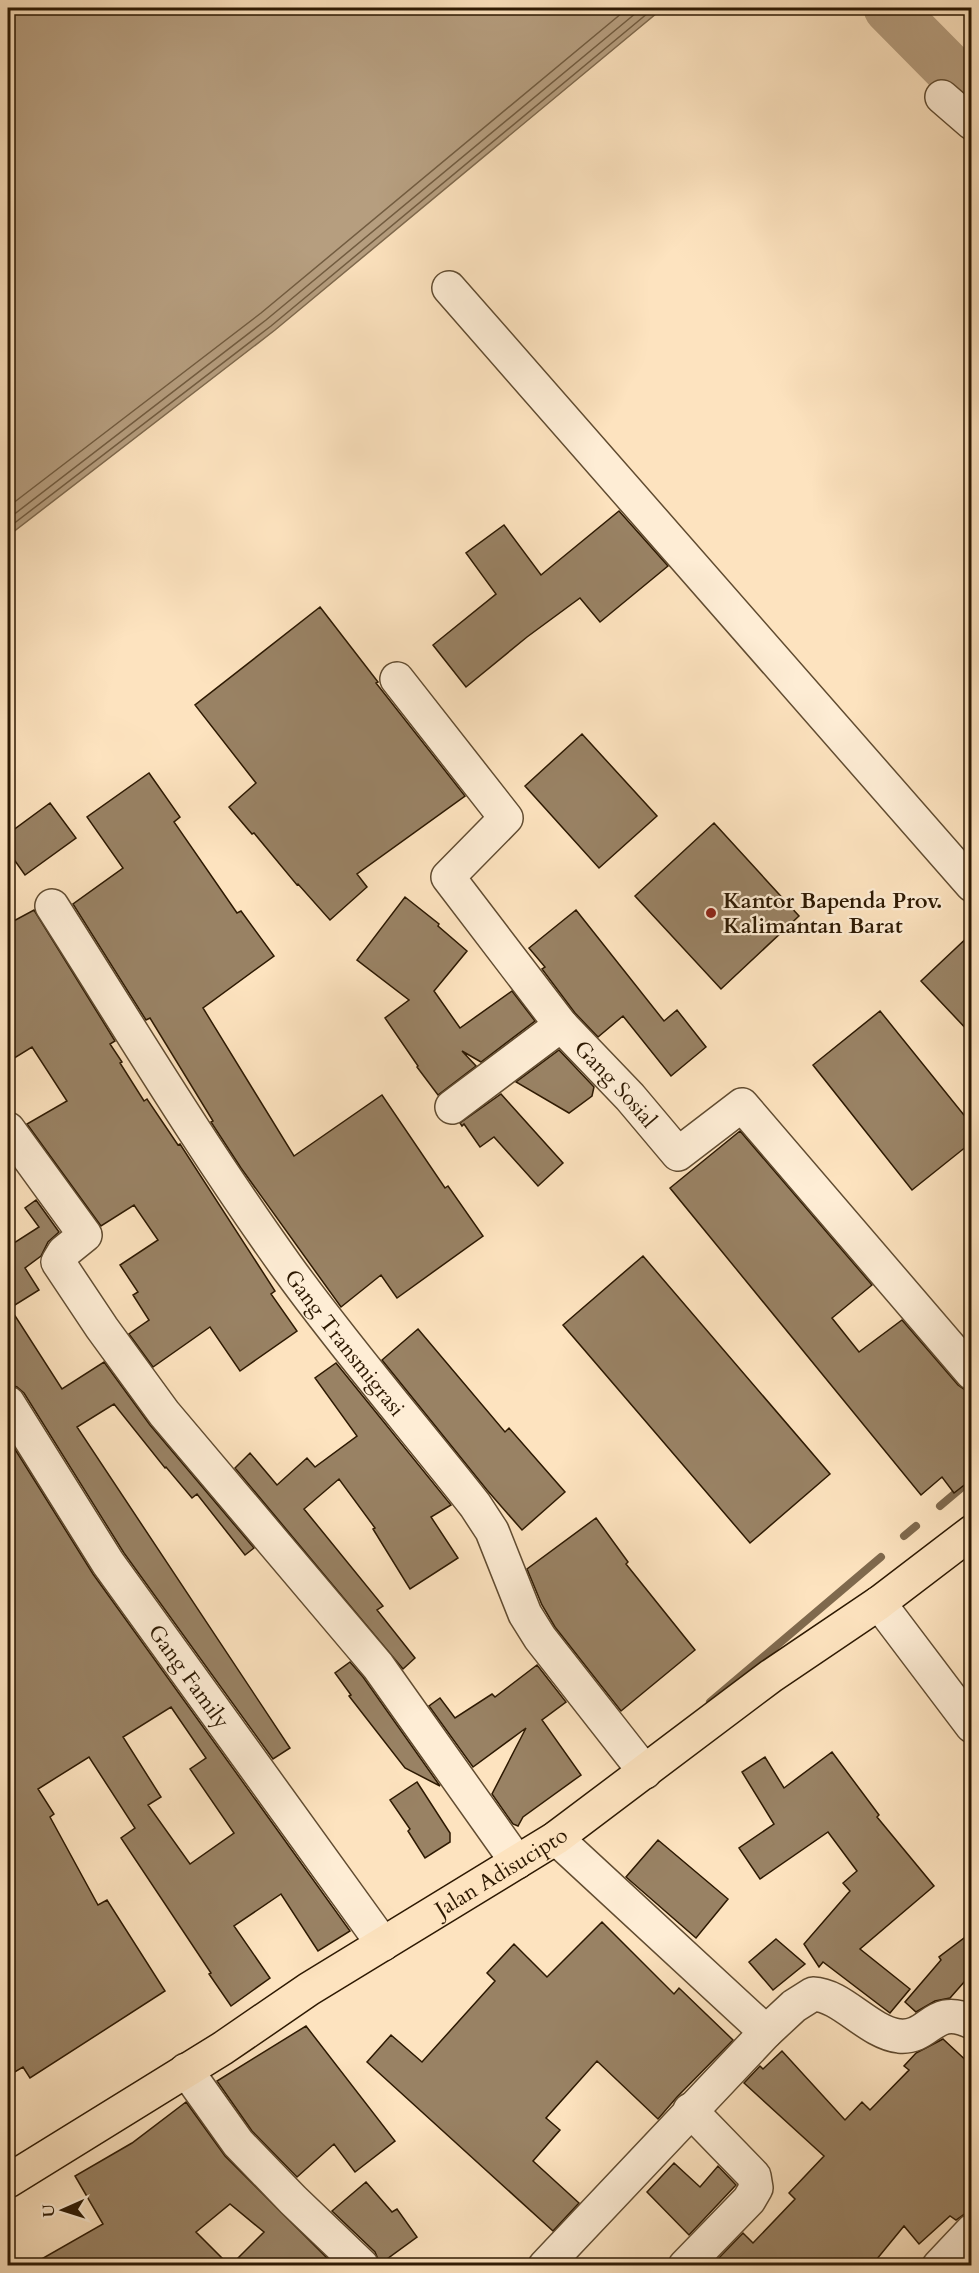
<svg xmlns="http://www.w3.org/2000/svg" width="979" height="2273" viewBox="0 0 979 2273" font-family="Cardo,serif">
<rect width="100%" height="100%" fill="#fde3bf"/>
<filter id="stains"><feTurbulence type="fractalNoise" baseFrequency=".00333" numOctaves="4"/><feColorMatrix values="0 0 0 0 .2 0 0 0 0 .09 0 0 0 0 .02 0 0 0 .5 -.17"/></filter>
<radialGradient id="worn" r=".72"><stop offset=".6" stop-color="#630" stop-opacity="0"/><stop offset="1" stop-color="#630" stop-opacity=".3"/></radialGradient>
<!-- water -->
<path fill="#b69e7f" stroke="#7f694d" stroke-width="1.5" d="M 8,8 L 663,8 L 275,330 L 8,536 Z"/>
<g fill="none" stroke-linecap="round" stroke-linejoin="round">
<!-- shore -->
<path stroke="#725c40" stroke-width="1.5" d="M 8,507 L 261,313 L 628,8
M 8,519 L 266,320 L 642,8
M 8,528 L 271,326 L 654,8"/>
<!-- stream -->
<path stroke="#7f694d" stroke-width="8" d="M 940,1506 L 972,1479
M 904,1536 L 916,1526
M 710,1702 L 881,1557"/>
<!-- river -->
<path stroke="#b69e7f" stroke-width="51" d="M 889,8 L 972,92"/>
</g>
<!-- building -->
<path fill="#998264" stroke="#2d1902" stroke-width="1.5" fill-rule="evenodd" d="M 619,511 L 668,566 L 600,622 L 580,598 L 527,637 L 466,687 L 433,645 L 496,594 L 466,553 L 504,525 L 541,575 Z
M 320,607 L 378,682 L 376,683 L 465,796 L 357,874 L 367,887 L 330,920 L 298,884 L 297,885 L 254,833 L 252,834 L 229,807 L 256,783 L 195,705 Z
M 582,734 L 657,816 L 599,868 L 525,786 Z
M 149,773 L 180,817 L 174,822 L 237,913 L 241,911 L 274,956 L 203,1008 L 294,1156 L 382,1095 L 445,1188 L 448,1186 L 483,1236 L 397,1298 L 381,1275 L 341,1307 L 241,1168 L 211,1122 L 213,1121 L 150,1018 L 146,1020 L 73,904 L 123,868 L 87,817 Z
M 50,803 L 76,838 L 25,875 L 8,851 L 8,834 Z
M 714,823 L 799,916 L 721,989 L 635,896 Z
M 405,897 L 439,924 L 438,926 L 467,951 L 434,991 L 460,1028 L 512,991 L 535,1021 L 481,1062 L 462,1051 L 476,1066 L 438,1095 L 417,1067 L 418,1066 L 385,1018 L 409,1000 L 357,960 Z
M 34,910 L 115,1041 L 110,1044 L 122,1062 L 120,1063 L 144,1101 L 147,1099 L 178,1145 L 180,1144 L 275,1291 L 271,1294 L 297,1331 L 240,1371 L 210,1327 L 153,1367 L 129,1334 L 149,1320 L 133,1295 L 138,1292 L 120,1265 L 158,1240 L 134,1205 L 101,1226 L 27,1124 L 67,1101 L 32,1047 L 8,1062 L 8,924 Z
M 576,910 L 664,1021 L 677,1010 L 706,1047 L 671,1076 L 623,1016 L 598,1037 L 575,1013 L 542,969 L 545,967 L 529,948 Z
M 972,933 L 972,1035 L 921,981 Z
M 880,1011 L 972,1125 L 972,1142 L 912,1190 L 813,1065 Z
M 559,1050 L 594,1087 L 592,1096 L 569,1113 L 516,1082 Z
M 501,1094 L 563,1163 L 538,1186 L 494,1137 L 480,1147 L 464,1124 L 462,1126 L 460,1123 Z
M 740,1131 L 872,1285 L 832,1318 L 859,1352 L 902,1320 L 958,1385 L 972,1395 L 972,1479 L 954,1493 L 942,1477 L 921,1495 L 670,1188 Z
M 36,1200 L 59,1232 L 48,1242 L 41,1256 L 25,1268 L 39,1290 L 10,1308 L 62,1389 L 104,1362 L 150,1425 L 254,1548 L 245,1555 L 197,1494 L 192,1498 L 166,1467 L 165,1468 L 114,1404 L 77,1427 L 290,1748 L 273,1759 L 124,1553 L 24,1393 L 17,1387 L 8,1384 L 8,1239 L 11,1245 L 39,1227 L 25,1208 Z
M 643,1256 L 830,1474 L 750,1543 L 563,1325 Z
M 418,1329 L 505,1432 L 509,1428 L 565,1492 L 522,1530 L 487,1490 L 382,1360 Z
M 336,1363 L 451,1505 L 431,1517 L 458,1558 L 410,1589 L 373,1529 L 375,1528 L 339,1479 L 304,1509 L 383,1606 L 377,1610 L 415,1658 L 403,1669 L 235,1468 L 250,1453 L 277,1485 L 307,1458 L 315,1467 L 357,1436 L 315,1378 Z
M 8,1438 L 93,1574 L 350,1931 L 318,1951 L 281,1894 L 234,1926 L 270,1978 L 231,2006 L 209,1974 L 211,1973 L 121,1838 L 135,1828 L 89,1757 L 38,1789 L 54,1814 L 50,1817 L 98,1905 L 107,1900 L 165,1991 L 30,2078 L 23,2067 L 8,2076 ZM 171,1707 L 206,1758 L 190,1769 L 234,1833 L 190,1864 L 148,1805 L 161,1797 L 123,1737 Z
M 596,1518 L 628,1562 L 626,1564 L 695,1650 L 621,1711 L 555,1627 L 542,1605 L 527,1569 Z
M 350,1662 L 363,1677 L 440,1786 L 405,1768 L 349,1696 L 351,1695 L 335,1673 Z
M 537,1665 L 566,1702 L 542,1720 L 581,1775 L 523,1817 L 518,1826 L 513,1824 L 492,1794 L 526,1728 L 473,1767 L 429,1706 L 440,1698 L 455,1718 L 492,1694 L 495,1697 Z
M 832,1752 L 879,1815 L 877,1817 L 934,1886 L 860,1949 L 910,1989 L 890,2013 L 823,1962 L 819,1967 L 804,1944 L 850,1891 L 843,1883 L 857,1871 L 828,1832 L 760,1879 L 739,1848 L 774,1824 L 742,1772 L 765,1757 L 784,1788 Z
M 417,1782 L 450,1833 L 450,1842 L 425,1858 L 408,1831 L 410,1829 L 390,1800 Z
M 658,1840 L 728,1899 L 696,1938 L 626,1877 Z
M 602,1922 L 674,1994 L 679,1988 L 733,2040 L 677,2097 L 658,2119 L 597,2061 L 546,2118 L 560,2130 L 533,2161 L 579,2203 L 553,2231 L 367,2062 L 391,2035 L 422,2062 L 495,1981 L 487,1973 L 514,1944 L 547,1977 Z
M 972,1932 L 972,1973 L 950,1998 L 935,2001 L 916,2012 L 905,2002 L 941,1960 L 939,1957 Z
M 776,1939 L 805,1964 L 773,1990 L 749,1962 Z
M 306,2026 L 395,2141 L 355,2172 L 334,2144 L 297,2177 L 252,2131 L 217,2081 Z
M 943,2039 L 972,2066 L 972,2213 L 966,2213 L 956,2220 L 950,2216 L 919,2244 L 904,2226 L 872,2265 L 717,2265 L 715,2262 L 743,2233 L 753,2243 L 795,2199 L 789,2193 L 824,2156 L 744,2083 L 760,2066 L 763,2069 L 782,2051 L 845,2120 L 862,2102 L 870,2110 L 909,2070 L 904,2066 L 916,2053 Z
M 186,2102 L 225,2156 L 334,2265 L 231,2265 L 264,2232 L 230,2204 L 196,2232 L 229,2265 L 31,2265 L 103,2224 L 75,2176 L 132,2143 Z
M 674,2163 L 700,2187 L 718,2166 L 736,2185 L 689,2235 L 647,2192 Z
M 366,2182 L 392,2212 L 397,2209 L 417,2237 L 380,2264 L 375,2252 L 332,2211 Z"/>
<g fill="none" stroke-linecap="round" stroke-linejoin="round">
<defs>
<g id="minor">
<path d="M 942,97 L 972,123"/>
<path d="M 449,288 L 972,885"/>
<path id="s1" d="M 397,679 L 506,818 L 448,877 L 561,1025 L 630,1097 L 678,1154 L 742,1105 L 972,1373"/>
<path id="s2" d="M 52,906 C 129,1027 203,1150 287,1267 C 346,1349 412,1425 475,1505 L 492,1531 L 525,1614 L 540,1638 L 645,1772"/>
<path d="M 452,1107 L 561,1025"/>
<path d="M 8,1129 L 85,1235 L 64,1252 L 58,1262 L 102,1328 L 164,1413 L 378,1666 L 517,1862"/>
<path id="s3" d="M 8,1403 L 108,1563 L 383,1944"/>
<path d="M 879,1603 L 972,1726"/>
<path d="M 766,2032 L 794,2006 L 813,1994 C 842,1995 868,2032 899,2036 C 931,2039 932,2003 972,2022"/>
<path d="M 186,2070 L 238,2143 L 293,2200 L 362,2266"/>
<path d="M 545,2266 L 766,2032 L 556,1838"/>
<path d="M 685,2266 L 749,2200 L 756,2188 L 754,2176 L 690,2110"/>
<path d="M 939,2266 L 972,2231"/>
</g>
<g id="major">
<path id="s4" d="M 8,2181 L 223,2048 L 309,1989 L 556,1838 L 771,1676 L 879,1603 L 972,1532"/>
</g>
</defs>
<!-- minor casing -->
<use href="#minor" stroke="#614c31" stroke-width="36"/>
<!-- major casing -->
<use href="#major" stroke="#2d1902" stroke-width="36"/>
<!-- minor -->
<use href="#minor" stroke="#feedd5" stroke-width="33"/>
<!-- major -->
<use href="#major" stroke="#fde3bf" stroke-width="33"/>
</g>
<!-- markers -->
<circle fill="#8f2418" stroke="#feedd5" stroke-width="2" cx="711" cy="913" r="6"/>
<g text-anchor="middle" stroke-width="4.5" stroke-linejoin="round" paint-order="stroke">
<!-- poi labels -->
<g font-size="22" font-weight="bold" fill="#2d1902" stroke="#feedd5" text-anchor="start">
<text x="723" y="908">Kantor Bapenda Prov.<tspan x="723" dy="25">Kalimantan Barat</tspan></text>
</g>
<!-- street labels -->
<g font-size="22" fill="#2d1902" stroke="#feedd5">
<text dy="8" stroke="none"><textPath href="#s1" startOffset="526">Gang Sosial</textPath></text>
<text dy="8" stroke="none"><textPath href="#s2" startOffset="526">Gang Transmigrasi</textPath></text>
<text dy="8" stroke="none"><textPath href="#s3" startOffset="328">Gang Family</textPath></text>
<text dy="8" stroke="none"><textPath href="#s4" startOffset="582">Jalan Adisucipto</textPath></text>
</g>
</g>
<!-- margin -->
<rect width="979" height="2273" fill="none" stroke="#fde3bf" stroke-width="30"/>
<rect x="9" y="9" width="961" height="2255" fill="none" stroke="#2d1902" stroke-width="3"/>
<rect x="15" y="15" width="949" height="2243" fill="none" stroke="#2d1902" stroke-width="1.5"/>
<!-- north arrow -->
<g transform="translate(63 2210) rotate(267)" stroke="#feedd5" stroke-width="4.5" paint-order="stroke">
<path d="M0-4.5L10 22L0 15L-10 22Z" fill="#2d1902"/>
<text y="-9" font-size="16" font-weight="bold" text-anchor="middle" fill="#2d1902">U</text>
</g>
<rect width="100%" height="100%" filter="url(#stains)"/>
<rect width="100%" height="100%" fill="url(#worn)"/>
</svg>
